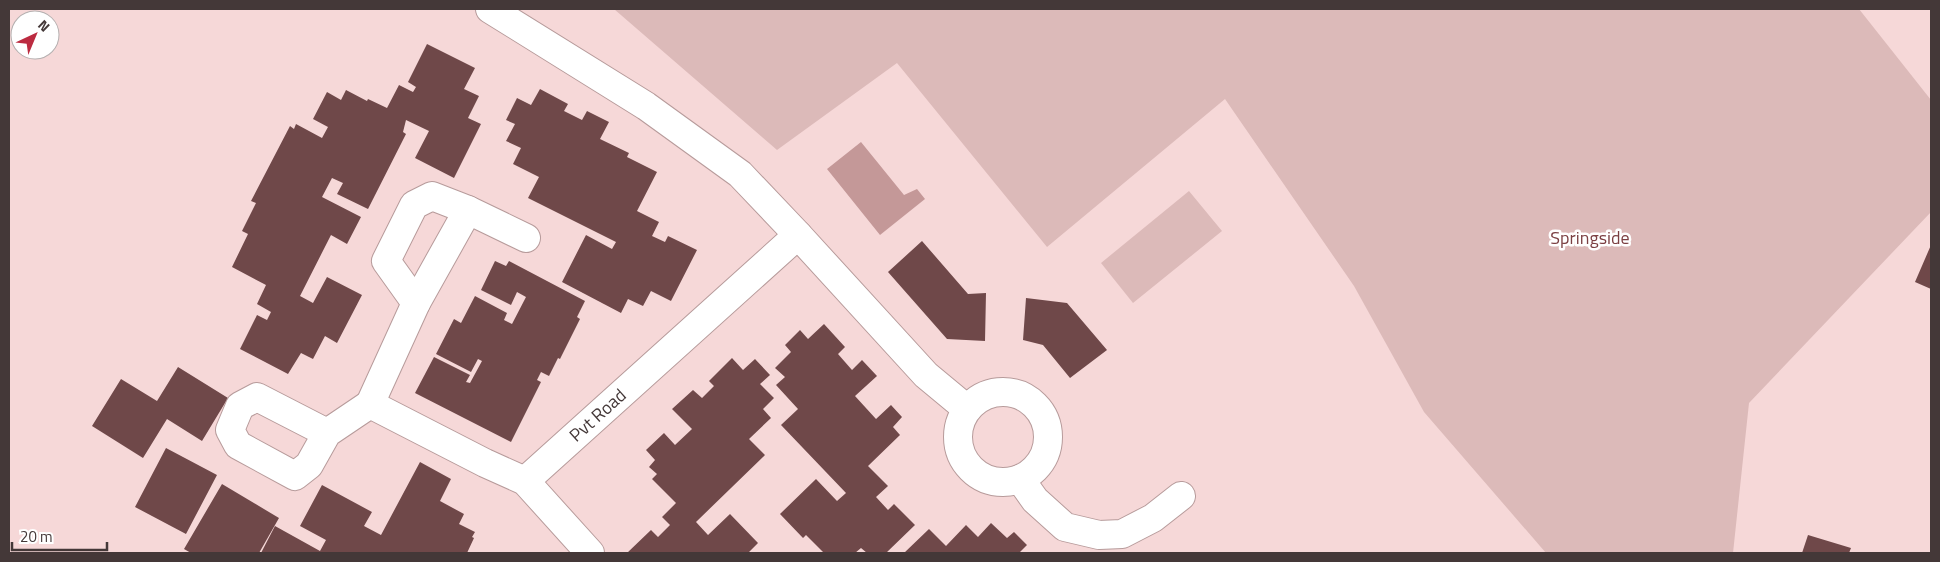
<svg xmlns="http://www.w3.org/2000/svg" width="1940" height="562" viewBox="0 0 1940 562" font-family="'Titillium Web',sans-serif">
<rect width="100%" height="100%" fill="#f6d8d8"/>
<!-- green -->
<path fill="#dcbab9" d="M 614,9 L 1859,9 L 1931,100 L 1931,212 L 1749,403 L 1733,553 L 1546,553 L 1424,412 L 1354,286 L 1225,99 L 1047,247 L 897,63 L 777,150 Z
M 1189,191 L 1222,231 L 1133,303 L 1101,263 Z"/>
<!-- water -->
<path fill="#c49898" d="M 861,142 L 904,195 L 917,189 L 925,199 L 880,235 L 827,169 Z"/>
<!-- building -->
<path fill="#6f4849" d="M 427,44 L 475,68 L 464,89 L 479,96 L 468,118 L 481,124 L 454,178 L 415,158 L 429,131 L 406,120 L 403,132 L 406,134 L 368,209 L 337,194 L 343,183 L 332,178 L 322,197 L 361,217 L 347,244 L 331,235 L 300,296 L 313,303 L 327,277 L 362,295 L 337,343 L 325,336 L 313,359 L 301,353 L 288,374 L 240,349 L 257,315 L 267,320 L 271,312 L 257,304 L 266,285 L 232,267 L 248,234 L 242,231 L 256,203 L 251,201 L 290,126 L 294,129 L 296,124 L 322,138 L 328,127 L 313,119 L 327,92 L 341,100 L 346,90 L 367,101 L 368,99 L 387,108 L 399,85 L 413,92 L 416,87 L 408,82 Z
M 540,89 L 568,104 L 564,111 L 582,120 L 587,111 L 609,122 L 600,139 L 629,153 L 627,157 L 657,172 L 637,211 L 659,222 L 652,236 L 665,242 L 668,236 L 697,250 L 671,301 L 651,291 L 643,306 L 628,299 L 621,313 L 562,282 L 586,235 L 612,249 L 616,242 L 528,198 L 539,177 L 513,164 L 521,148 L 506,141 L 515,124 L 506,120 L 517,98 L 531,105 Z
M 922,241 L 968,294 L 986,293 L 985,341 L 947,339 L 888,272 Z
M 1931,245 L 1931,289 L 1915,282 Z
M 495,261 L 506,266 L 509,261 L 585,301 L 577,317 L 580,319 L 560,359 L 558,358 L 549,376 L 541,372 L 537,380 L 541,382 L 511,442 L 415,393 L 434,357 L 470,375 L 466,382 L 470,383 L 482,361 L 478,359 L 471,372 L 436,354 L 454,319 L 461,323 L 475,296 L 507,313 L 504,320 L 512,324 L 526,297 L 517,292 L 511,305 L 481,290 Z
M 1026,298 L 1067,303 L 1107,350 L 1070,378 L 1043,345 L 1023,340 Z
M 824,324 L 845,347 L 838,354 L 852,370 L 862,360 L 877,376 L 855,396 L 876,419 L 891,405 L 902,417 L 893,427 L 900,435 L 868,466 L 888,486 L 876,497 L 888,510 L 894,504 L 915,525 L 886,553 L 867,553 L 861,548 L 855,553 L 824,553 L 806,535 L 803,538 L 780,514 L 816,479 L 837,501 L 846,493 L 781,425 L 798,409 L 776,385 L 785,377 L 775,368 L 791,352 L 785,345 L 800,330 L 808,339 Z
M 732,358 L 743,370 L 755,359 L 770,375 L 760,384 L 774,398 L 763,409 L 771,418 L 749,439 L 765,455 L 696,522 L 708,535 L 730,514 L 758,543 L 748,553 L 627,553 L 651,530 L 658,537 L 670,525 L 662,517 L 676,503 L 652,479 L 657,474 L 649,467 L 655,460 L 646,450 L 664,433 L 675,445 L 692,429 L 672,409 L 693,390 L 702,398 L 714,386 L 709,381 Z
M 178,367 L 228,398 L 202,441 L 167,419 L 143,458 L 92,426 L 121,379 L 157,401 Z
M 166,448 L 217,475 L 186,534 L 135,507 Z
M 420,462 L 451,479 L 440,501 L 464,514 L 459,524 L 475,532 L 472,537 L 474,538 L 467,553 L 261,553 L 275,526 L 320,551 L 326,540 L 300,526 L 322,485 L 372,512 L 364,526 L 381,535 Z
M 222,484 L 279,518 L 259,553 L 191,553 L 184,549 Z
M 991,523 L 1007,538 L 1014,532 L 1027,545 L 1019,553 L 904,553 L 929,529 L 946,546 L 966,525 L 978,537 Z
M 1808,535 L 1851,548 L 1849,553 L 1802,553 Z"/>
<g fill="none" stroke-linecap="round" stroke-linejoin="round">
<defs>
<g id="minor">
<path d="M 490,9 L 646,106 L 740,174 L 798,235 L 926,375 L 967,409"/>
<path d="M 416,303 L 386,261 L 414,205 L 432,196 L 468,210 L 526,238"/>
<circle cx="1003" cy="437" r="45"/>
<path d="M 370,404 L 485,463 L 525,481 L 590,553"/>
<path d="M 370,404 L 416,303 L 468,210"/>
<path d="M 327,433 L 309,465 L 295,476 L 238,445 L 230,430 L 240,406 L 257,397 L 327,433 L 370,404"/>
<path d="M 1020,479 L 1035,500 L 1065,527 L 1099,535 L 1122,534 L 1153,518 L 1181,496"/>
<path id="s1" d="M 525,481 L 798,235"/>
</g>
</defs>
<!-- minor casing -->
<use href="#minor" stroke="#b79b9b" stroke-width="30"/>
<!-- minor -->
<use href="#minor" stroke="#fff" stroke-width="28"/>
</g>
<g text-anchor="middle" stroke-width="5" stroke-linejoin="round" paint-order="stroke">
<!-- park labels -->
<g font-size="18" fill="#7b3f42" stroke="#fff">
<text x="1590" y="244">Springside</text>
</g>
<!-- street labels -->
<g font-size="18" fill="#443838" stroke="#fff">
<text dy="6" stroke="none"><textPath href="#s1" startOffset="98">Pvt Road</textPath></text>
</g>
</g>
<!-- border -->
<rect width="1940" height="562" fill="none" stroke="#443838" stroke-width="20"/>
<!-- north arrow -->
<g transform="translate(35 35) rotate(44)"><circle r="24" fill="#ffffff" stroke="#b4afaf"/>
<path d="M0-4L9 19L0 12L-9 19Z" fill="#bc2b40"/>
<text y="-8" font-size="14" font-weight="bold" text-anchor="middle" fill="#443838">N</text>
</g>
<!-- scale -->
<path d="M12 542v8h95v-8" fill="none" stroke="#443838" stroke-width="2.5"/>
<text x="20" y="542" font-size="15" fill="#443838" stroke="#ffffff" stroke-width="4" paint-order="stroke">20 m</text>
</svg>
